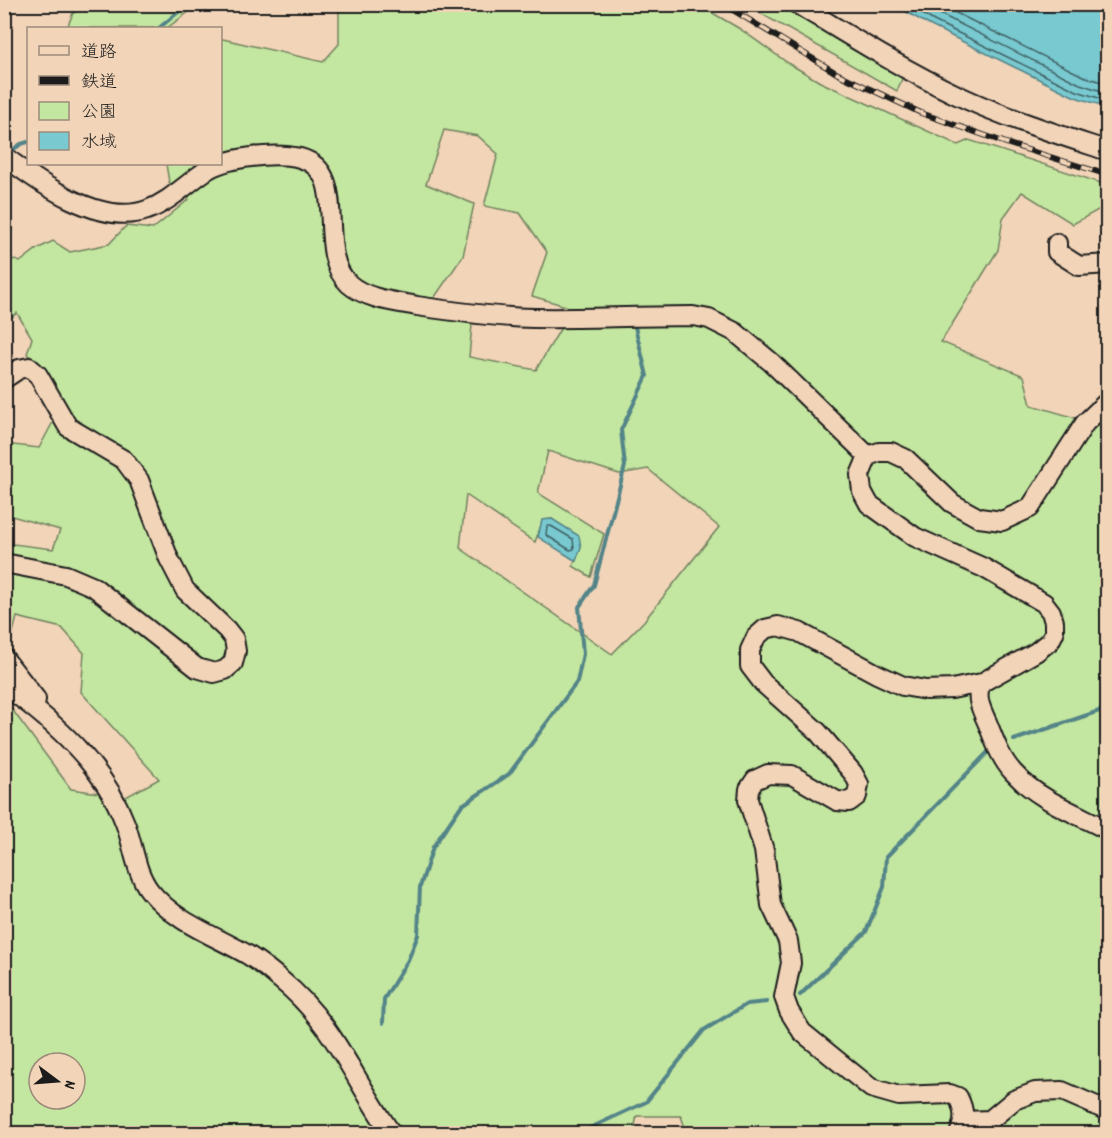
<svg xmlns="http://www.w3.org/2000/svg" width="1112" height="1138" viewBox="0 0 1112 1138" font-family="Dekko,'Klee One',sans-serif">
<rect width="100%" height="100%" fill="#f2d4b8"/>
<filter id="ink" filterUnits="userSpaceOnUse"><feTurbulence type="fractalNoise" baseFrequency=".0167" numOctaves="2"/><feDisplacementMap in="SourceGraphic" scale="12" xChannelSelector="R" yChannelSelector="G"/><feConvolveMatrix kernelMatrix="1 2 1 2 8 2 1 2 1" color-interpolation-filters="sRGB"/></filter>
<g filter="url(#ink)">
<!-- green -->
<path fill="#c3e6a0" stroke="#70815e" stroke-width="1.5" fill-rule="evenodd" d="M 81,5 L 81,4 L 198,5 L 167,28 L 67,28 L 73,13 L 80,9 Z
M 339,5 L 699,5 L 740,29 L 788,63 L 820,82 L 958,145 L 969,140 L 1107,185 L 1107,202 L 1100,209 L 1073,224 L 1022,192 L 1003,218 L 998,250 L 941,342 L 1024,376 L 1031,405 L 1107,427 L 1107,1133 L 687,1134 L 681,1116 L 637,1116 L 633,1134 L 5,1133 L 5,700 L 71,789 L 126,797 L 159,779 L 81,692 L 84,653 L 62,628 L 17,617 L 5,663 L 5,543 L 53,549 L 60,530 L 5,514 L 5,444 L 39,448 L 61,407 L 40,364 L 27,354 L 32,338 L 17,313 L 5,323 L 5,256 L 20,262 L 37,249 L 53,241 L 70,252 L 109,244 L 126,226 L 153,229 L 189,199 L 169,182 L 166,164 L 220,164 L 220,41 L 223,39 L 323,62 L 339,44 ZM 444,130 L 478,136 L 498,154 L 484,206 L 520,213 L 547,252 L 532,296 L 566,306 L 565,321 L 536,370 L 469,357 L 472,325 L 432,301 L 463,256 L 474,204 L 426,184 ZM 548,451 L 619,474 L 648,469 L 719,527 L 644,621 L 612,654 L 460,548 L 466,495 L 535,542 L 543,520 L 552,519 L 581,547 L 573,566 L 591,577 L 604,534 L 538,493 ZM 39,1063 L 75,1063 L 75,1099 L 39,1099 Z
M 746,5 L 785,5 L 904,74 L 897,91 Z"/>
<!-- water -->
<path fill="#78c9d0" stroke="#538488" stroke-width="1.5" d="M 1080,4 L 1107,13 L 1107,107 L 1075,97 L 931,26 L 894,5 Z
M 552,519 L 579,536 L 581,547 L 576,561 L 538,537 L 542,520 Z"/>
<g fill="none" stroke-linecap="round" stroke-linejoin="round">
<!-- shore -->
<path stroke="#416164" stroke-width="1.5" d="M 906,4 L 934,21 L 1077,91 L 1108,101
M 920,4 L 1080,84 L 1108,93
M 938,4 L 1083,76 L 1108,84
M 547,526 L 551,526 L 573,539 L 574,549 L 570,550 L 546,535 Z"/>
<!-- stream -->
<path stroke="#538488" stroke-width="4" d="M 159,28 L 188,4
M 11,151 L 21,144 L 28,142
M 1014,740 L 1108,708
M 800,995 L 866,932 L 884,887 L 886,857 L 989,751
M 383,1023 L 384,999 L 408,960 L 418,935 L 420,887 L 433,847 L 461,806 L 509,774 L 577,682 L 583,654 L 579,607 L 594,585 L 625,466 L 621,430 L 647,376 L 635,327
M 577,1134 L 646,1102 L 704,1030 L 747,1004 L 767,1002"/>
<defs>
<path id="minor" d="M 797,4 C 850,36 902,69 957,95 C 1006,118 1057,134 1108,151
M 4,156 C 39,183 101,227 147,210 C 169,202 185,185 204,172 C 224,157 276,152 300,158 C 352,172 313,251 349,284 C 366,299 396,302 417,306 C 456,312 495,317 534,318 C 587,319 640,316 693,316 L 709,319 L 735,332 L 771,362 L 868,456
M 1057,243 L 1057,252 L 1079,266 L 1108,264
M 4,379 L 19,369 L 29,367 L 38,375 L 68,427 L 124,460 L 139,480 L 169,559 L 185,590 L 227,630 L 234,639 L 236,651 L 233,663 L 225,670 L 214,673 L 197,668 L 94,587 L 66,575 L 4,563
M 1108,401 L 1085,423 L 1030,508 L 1002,521 L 979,518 L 952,503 L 906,459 L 891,452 L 879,452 L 868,456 L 860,475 L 862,491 L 869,504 L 915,537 L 984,568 L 1044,603 L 1051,612 L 1054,622 L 1054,633 L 1050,641 L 1036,652 L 981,683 C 975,697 981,709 987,722 C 994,739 1000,758 1013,772 C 1037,799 1075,813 1108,830
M 4,658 L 36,699 L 35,706
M 4,685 C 54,722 103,764 125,823 C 134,846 135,872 150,891 C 176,923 214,935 248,955 C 259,962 271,971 281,980 C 335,1024 353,1079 392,1134
M 964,1121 L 990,1120 L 1014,1100 L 1035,1092 L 1062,1091 L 1108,1111
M 959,1134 C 965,1120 965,1111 958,1097 L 950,1094 L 899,1096 L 871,1088 L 802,1032 L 789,1011 L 784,997 L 791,963 L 788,941 L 771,905 L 764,850 L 748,800 L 749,789 L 755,780 L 768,774 L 792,775 L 837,801 L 849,802 L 857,796 L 859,784 L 853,773 L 818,732 L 763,683 L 750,666 L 750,650 L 756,637 L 765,629 L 778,626 L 799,632 L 877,674 L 903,686 L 926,690 L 952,689 L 981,683"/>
</defs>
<!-- minor casing -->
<use href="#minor" stroke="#1c1c1c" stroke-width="22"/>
<!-- minor -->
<use href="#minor" stroke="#f2d4b8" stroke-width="18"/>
<defs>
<path id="rail" d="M 723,4 L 838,74 L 921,113 L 1012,145 L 1108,175"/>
</defs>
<!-- rail casing -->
<use href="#rail" stroke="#1c1c1c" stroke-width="6"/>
<!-- rail -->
<use href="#rail" stroke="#f2d4b8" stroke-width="4" stroke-dasharray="11" stroke-linecap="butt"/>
</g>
</g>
<!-- margin -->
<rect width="1112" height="1138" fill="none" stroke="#f2d4b8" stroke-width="24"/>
<rect x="12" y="12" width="1088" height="1114" fill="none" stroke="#1c1c1c" stroke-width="2" filter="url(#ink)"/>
<!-- legend -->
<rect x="27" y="27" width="195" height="138" fill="#f2d4b8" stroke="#9c8a7a" stroke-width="1.5"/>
<rect x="39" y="46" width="30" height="9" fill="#f2d4b8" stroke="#9c8a7a" stroke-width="1.5"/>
<text x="81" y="57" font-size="18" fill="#1c1c1c">道路</text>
<rect x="39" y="76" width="30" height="9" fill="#1c1c1c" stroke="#9c8a7a" stroke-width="1.5"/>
<text x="81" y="87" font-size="18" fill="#1c1c1c">鉄道</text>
<rect x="39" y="102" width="30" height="18" fill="#c3e6a0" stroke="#9c8a7a" stroke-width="1.5"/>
<text x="81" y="117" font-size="18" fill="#1c1c1c">公園</text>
<rect x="39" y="132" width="30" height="18" fill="#78c9d0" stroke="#9c8a7a" stroke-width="1.5"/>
<text x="81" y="147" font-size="18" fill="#1c1c1c">水域</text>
<!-- north arrow -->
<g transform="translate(57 1081) rotate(106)"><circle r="28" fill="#f2d4b8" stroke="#9c8a7a" stroke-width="1.5"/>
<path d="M0-4.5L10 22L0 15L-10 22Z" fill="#1c1c1c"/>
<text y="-9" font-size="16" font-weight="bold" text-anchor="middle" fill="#1c1c1c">N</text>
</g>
</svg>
